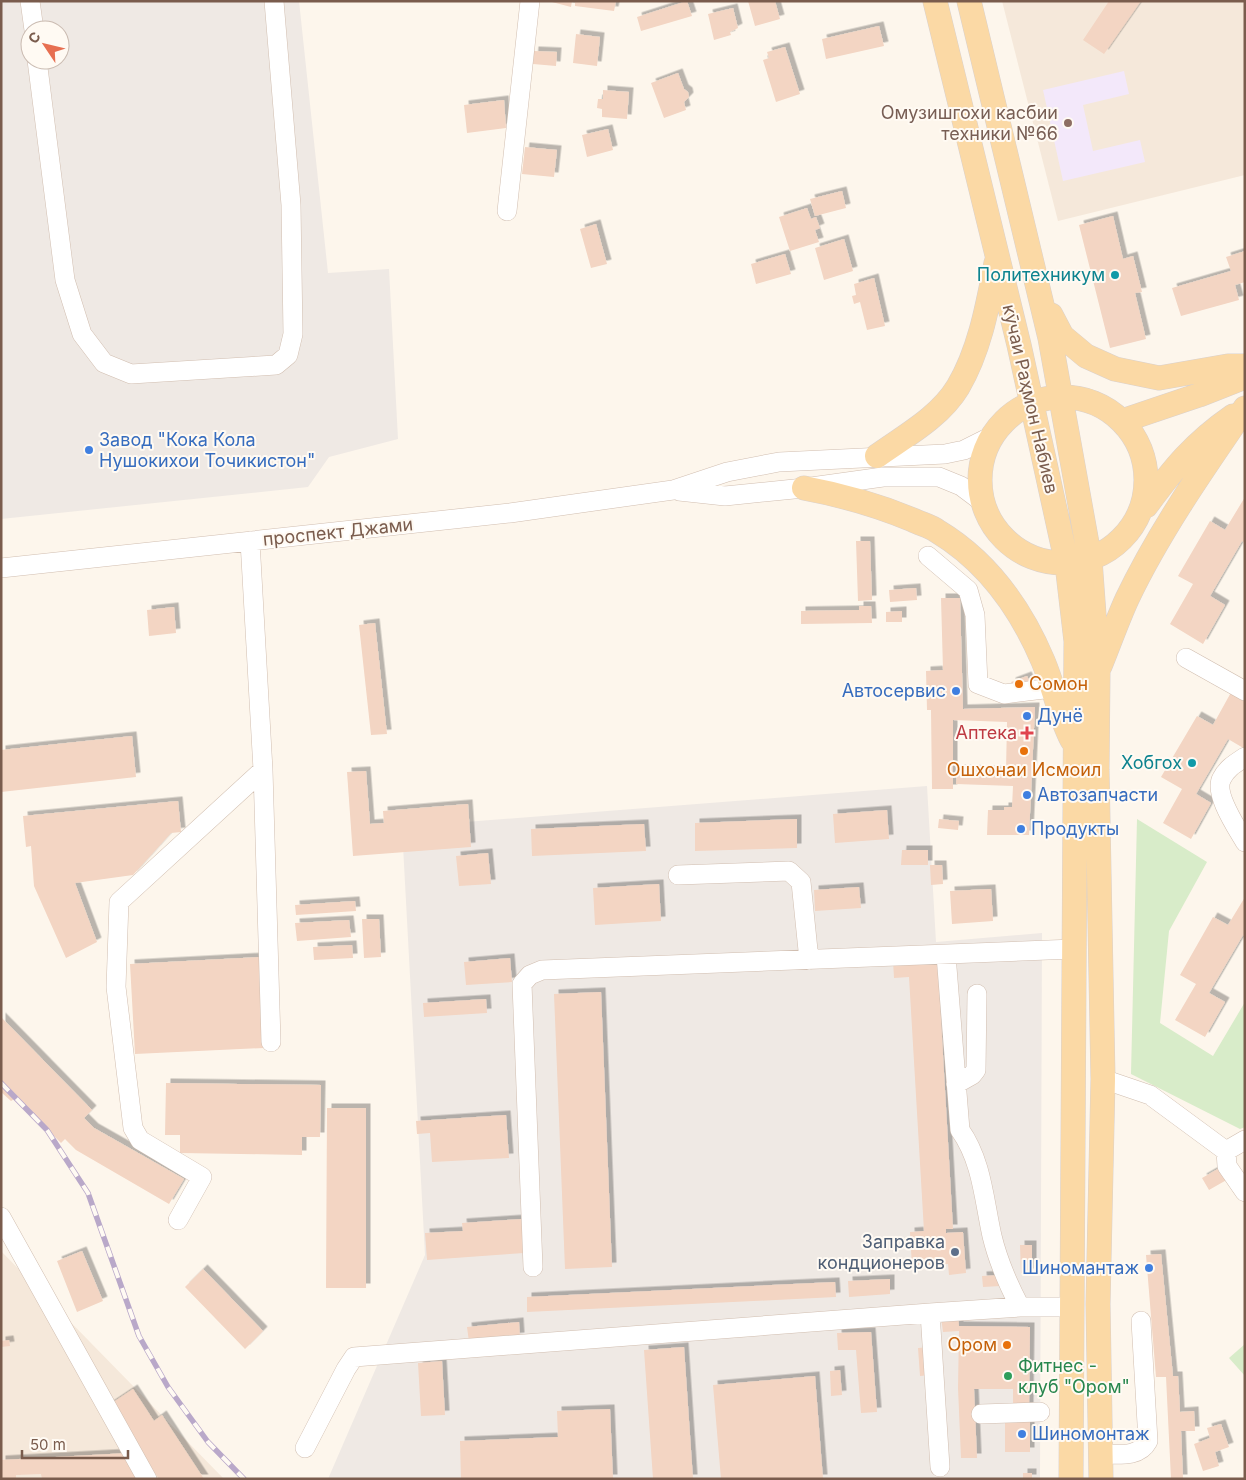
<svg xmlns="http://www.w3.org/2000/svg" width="1246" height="1480" viewBox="0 0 1246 1480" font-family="Inter,sans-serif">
<defs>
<filter id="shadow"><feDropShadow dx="4.5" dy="-4.5" stdDeviation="0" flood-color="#0004"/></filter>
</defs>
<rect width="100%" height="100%" fill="#fdf6ec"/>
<!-- residential -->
<path fill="#f5e8da" d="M 1002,1 L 1245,1 L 1245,175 L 1058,221 Z
M 1,1251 L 224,1479 L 1,1479 Z"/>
<!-- industrial -->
<path fill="#efe9e4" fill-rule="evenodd" d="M 1,1 L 299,1 L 328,273 L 389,269 L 398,439 L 329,457 L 308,487 L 1,519 ZM 30,30 L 60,30 L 60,60 L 30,60 Z
M 927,786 L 936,942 L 1042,933 L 1040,1479 L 328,1479 L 425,1255 L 402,827 Z"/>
<!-- education -->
<path fill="#f3e8fa" d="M 1124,71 L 1129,94 L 1083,105 L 1093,151 L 1140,140 L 1145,162 L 1063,181 L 1043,90 Z"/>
<!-- green -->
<path fill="#d8ecc9" d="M 1137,819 L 1207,862 L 1169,931 L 1160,1023 L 1213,1056 L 1245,1002 L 1245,1127 L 1240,1129 L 1131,1074 Z
M 1245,1344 L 1245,1376 L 1229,1358 Z"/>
<!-- building -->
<path fill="#f3d5c3" filter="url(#shadow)" d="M 548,1 L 572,1 L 571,7 Z
M 575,1 L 616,1 L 614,11 L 575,6 Z
M 687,1 L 692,16 L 641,31 L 637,17 Z
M 748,1 L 775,1 L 780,19 L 755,26 Z
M 1109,1 L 1141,1 L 1104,54 L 1083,40 Z
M 733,8 L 738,28 L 730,32 L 731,35 L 714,40 L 708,14 Z
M 879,26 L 884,46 L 826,59 L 822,39 Z
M 576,34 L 600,37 L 597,66 L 573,63 Z
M 785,47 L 800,94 L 776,102 L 763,60 L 769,58 L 767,52 Z
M 534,51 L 557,52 L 556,66 L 533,64 Z
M 678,73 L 684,89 L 688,92 L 689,97 L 684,102 L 686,110 L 664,118 L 651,83 Z
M 603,90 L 629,92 L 627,119 L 602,117 L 602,109 L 597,108 L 598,99 L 603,99 Z
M 504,100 L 506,128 L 467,133 L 464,105 Z
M 608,129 L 613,150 L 587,157 L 582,135 Z
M 525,147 L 557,150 L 554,177 L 522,174 Z
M 842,191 L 846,208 L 815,216 L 810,199 Z
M 807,208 L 811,219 L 816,217 L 820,228 L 815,230 L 819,242 L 790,251 L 779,217 Z
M 1113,216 L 1123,259 L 1133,256 L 1142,292 L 1135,293 L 1146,339 L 1110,348 L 1079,225 Z
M 596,224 L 607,264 L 591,268 L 580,229 Z
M 844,239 L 853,271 L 824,280 L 815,248 Z
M 1245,251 L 1245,282 L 1235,285 L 1239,300 L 1181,316 L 1172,288 L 1231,271 L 1226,257 Z
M 785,254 L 791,274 L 756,284 L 751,264 Z
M 874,278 L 885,326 L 867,330 L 860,302 L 854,304 L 852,296 L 856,295 L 854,284 Z
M 1245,497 L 1245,543 L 1242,541 L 1210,596 L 1225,605 L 1203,644 L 1170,624 L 1193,584 L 1178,576 L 1210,521 L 1225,530 Z
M 856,541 L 870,541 L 872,600 L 858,601 Z
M 916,588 L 917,600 L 890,602 L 889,590 Z
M 941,598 L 960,598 L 963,709 L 1035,707 L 1029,835 L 987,835 L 988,810 L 1004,810 L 1004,807 L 1012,807 L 1013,786 L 956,784 L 957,769 L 1006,771 L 1007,722 L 953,720 L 953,789 L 932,789 L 931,710 L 927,710 L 926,671 L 943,670 Z
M 859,606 L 871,606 L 872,623 L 801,624 L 801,611 L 859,610 Z
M 174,607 L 176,633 L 149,636 L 147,610 Z
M 902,611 L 902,622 L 886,622 L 886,612 Z
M 375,623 L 387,734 L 371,735 L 359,625 Z
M 1027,676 L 1031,684 L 1014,691 L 1011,682 Z
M 1234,687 L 1245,693 L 1245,749 L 1228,739 L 1196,794 L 1211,803 L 1191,839 L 1163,823 L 1182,789 L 1161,777 L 1197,716 L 1213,725 Z
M 132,736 L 136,777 L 1,792 L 1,750 Z
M 366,771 L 370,824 L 384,823 L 383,811 L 468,804 L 471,847 L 353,856 L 347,772 Z
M 178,801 L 181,832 L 171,833 L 133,875 L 75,883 L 97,942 L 66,958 L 34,886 L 31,846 L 26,847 L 23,816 Z
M 887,810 L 889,839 L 835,843 L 833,814 Z
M 797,819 L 797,848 L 695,851 L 695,823 Z
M 939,819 L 959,821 L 958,830 L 938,828 Z
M 644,824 L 646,851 L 532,856 L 531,829 Z
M 902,850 L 928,850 L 928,865 L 901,865 Z
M 488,853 L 491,884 L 459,886 L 456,856 Z
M 930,865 L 942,865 L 943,884 L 931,885 Z
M 659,884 L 661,921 L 595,925 L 593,888 Z
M 859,887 L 861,908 L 815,911 L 814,890 Z
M 991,889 L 993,921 L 952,924 L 950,891 Z
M 1245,897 L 1245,937 L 1243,935 L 1209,993 L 1225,1002 L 1205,1037 L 1175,1020 L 1196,984 L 1180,975 L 1213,917 L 1228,925 Z
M 355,901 L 356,911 L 296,915 L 295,905 Z
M 362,919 L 379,919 L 381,957 L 364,958 Z
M 349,920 L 351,937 L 297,941 L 295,923 Z
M 352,945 L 353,958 L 314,960 L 313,947 Z
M 937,950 L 953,1229 L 946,1229 L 946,1233 L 963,1232 L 966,1273 L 949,1275 L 948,1264 L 912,1266 L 910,1232 L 924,1231 L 909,977 L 894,978 L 893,961 Z
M 260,957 L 264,1048 L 135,1054 L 130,964 Z
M 510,958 L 512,982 L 466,985 L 464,962 Z
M 601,992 L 612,1267 L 565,1269 L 554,994 Z
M 486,999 L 487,1013 L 424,1017 L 423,1003 Z
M 1,1017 L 92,1110 L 84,1118 L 94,1128 L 184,1179 L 169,1204 L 76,1150 L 65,1139 L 61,1143 L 16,1098 L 11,1101 L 1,1092 Z
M 166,1083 L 321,1085 L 320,1137 L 302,1137 L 302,1155 L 180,1153 L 180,1135 L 165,1135 Z
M 327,1108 L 366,1108 L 366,1288 L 326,1288 Z
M 506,1115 L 509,1158 L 432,1162 L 430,1133 L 417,1134 L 416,1121 Z
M 1223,1166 L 1230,1178 L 1209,1190 L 1202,1178 Z
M 522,1219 L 524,1253 L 427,1260 L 425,1233 L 463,1231 L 462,1223 Z
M 1020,1245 L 1032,1245 L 1032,1273 L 1021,1273 Z
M 82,1251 L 103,1301 L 77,1312 L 57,1261 Z
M 1161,1254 L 1173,1376 L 1178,1376 L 1180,1412 L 1194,1411 L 1195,1431 L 1181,1431 L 1183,1479 L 1171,1479 L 1166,1377 L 1156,1377 L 1146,1255 Z
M 203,1269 L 263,1331 L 245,1349 L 185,1287 Z
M 1000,1275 L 1001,1286 L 983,1287 L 982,1276 Z
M 890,1279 L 890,1294 L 849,1297 L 848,1281 Z
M 835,1282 L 836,1297 L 527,1312 L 527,1297 Z
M 958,1315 L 959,1326 L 1030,1327 L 1029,1410 L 1013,1410 L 1013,1389 L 974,1389 L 977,1458 L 961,1458 L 958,1388 L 959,1331 L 943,1332 L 941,1317 Z
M 519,1322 L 520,1337 L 469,1342 L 467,1327 Z
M 871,1332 L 877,1412 L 861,1413 L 856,1350 L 838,1350 L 837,1333 Z
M 9,1340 L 10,1346 L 1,1347 L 1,1341 Z
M 684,1347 L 693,1479 L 653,1479 L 644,1350 Z
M 929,1347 L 931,1375 L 920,1376 L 918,1348 Z
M 442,1361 L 445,1415 L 421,1416 L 418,1363 Z
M 840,1370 L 842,1395 L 831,1396 L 830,1371 Z
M 815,1376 L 823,1479 L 721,1479 L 713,1385 Z
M 133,1389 L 154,1421 L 162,1415 L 204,1479 L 159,1479 L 109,1405 Z
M 610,1409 L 613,1479 L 461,1479 L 460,1441 L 558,1437 L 557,1411 Z
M 1030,1418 L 1030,1452 L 1005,1452 L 1005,1419 Z
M 1221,1424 L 1229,1447 L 1215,1452 L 1219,1466 L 1203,1471 L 1194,1444 L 1210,1438 L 1207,1428 Z
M 128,1453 L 141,1479 L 42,1479 L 41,1474 L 16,1475 L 16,1479 L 1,1479 L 1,1460 Z
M 1023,1473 L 1032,1473 L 1032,1479 L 1023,1479 Z"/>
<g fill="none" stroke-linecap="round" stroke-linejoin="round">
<defs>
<path id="minor" d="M 30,1 L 34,30
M 37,60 L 65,280 L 82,334 L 104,363 L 131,374 L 276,365 L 288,355 L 293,334 L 291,205 L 274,1
M 507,211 L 530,1
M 679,491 L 725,496 L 804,488 L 883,477 L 939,477 L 961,486 L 981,501
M 250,541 L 263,770 L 271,1042
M 928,556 L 968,590 L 975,615 L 978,684 L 1004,694 L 1052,688
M 1,568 L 510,513 L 673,490 L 727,472 L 779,462 L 945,454 L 964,450 L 990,437
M 1186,658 L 1245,691
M 1245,757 C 1236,763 1227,768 1222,778 C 1213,793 1237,828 1245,842
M 678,875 L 789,871 L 801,882 L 809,960
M 946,955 L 960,1130 C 982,1161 984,1200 992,1236 C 998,1261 1008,1284 1020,1307
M 1103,1079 L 1150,1095 L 1226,1151 L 1245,1140
M 956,1084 L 972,1075 L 976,1070 L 977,994
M 1226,1151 L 1227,1166 L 1245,1192
M 1,1217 L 147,1479
M 178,1220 L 202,1177 L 140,1140 L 133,1128 L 116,987 L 119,902 L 263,770
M 533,1267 L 522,984 L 530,975 L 542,970 L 1074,949
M 930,1313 L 940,1467
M 981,1414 L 1040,1412
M 305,1448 L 346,1369 L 354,1357 L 930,1313 L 1020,1307 L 1073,1307
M 1100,1454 C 1118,1454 1139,1458 1148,1441 L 1141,1321"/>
<path id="major" d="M 935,1 L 1019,345 L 1067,564 L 1076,641 L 1071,1479
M 969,1 L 1050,338 L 1090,560 L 1098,670 L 1097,770 L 1103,1079 L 1098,1304 L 1101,1479
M 1051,315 L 1062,336 L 1086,356 L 1115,369 L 1159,378 L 1228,366 L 1245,366
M980 480a83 83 0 1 1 166 0a83 83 0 1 1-166 0Z
M 1122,421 L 1199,395 L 1245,377
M 877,456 C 905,436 940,417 958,387 C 980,350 988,304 996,263
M 804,488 C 842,495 877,505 913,520 C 921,524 930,526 937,531 C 987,561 1021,609 1043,661 C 1054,687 1059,715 1072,740
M 1146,506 C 1173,469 1194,443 1233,416
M 1100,666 C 1109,644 1117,621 1127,599 C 1159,532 1203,469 1245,408"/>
</defs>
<!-- minor casing -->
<use href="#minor" stroke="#d1beb0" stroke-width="20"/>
<!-- major casing -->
<use href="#major" stroke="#dad1cd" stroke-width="25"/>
<!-- minor -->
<use href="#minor" stroke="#fff" stroke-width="19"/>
<!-- major -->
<use href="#major" stroke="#fbd9a5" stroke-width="24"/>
<defs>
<path id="rail" d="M 1,1083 L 47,1130 L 88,1193 L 139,1336 L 168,1387 L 208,1442 L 244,1479"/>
</defs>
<!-- rail casing -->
<use href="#rail" stroke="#b9a8c9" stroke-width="5.5"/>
<!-- rail -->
<use href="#rail" stroke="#fffaf3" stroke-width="4" stroke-dasharray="11" stroke-linecap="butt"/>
</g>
<!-- markers -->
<circle fill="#8d6e63" stroke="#fffaf3" stroke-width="2" cx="1068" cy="123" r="5"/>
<g fill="#0f9aa8" stroke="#fffaf3" stroke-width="2">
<circle cx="1115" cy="275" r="5"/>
<circle cx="1192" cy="763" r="5"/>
</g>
<g fill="#3f7fe0" stroke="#fffaf3" stroke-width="2">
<circle cx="89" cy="450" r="5"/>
<circle cx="956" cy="691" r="5"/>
<circle cx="1027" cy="716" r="5"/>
<circle cx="1027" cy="795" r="5"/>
<circle cx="1021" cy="829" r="5"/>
<circle cx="1149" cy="1268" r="5"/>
<circle cx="1022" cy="1434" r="5"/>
</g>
<g fill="#e8710a" stroke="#fffaf3" stroke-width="2">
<circle cx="1019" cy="684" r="5"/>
<circle cx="1024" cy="751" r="5"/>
<circle cx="1007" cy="1345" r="5"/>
</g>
<path fill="#e0444e" stroke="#fffaf3" stroke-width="2" d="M1024.5 725.5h5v5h5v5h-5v5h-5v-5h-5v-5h5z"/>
<circle fill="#5c6f8a" stroke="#fffaf3" stroke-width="2" cx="955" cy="1252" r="5"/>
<circle fill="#2e9e5b" stroke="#fffaf3" stroke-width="2" cx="1008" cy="1376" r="5"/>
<g text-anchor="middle" stroke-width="4" stroke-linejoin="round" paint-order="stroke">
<!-- education labels -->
<g font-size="18" fill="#785e54" stroke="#fffaf3" text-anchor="end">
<text x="1058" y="119">Омузишгохи касбии<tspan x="1058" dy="21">техники №66</tspan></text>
</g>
<!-- culture labels -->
<g font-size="18" fill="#0d838f" stroke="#fffaf3" text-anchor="end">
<text x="1105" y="281">Политехникум</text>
<text x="1182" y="769">Хобгох</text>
</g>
<!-- street labels -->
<g font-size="18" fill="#7a5c4d" stroke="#fffaf3">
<text transform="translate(1030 399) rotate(77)" y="6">кӯчаи Раҳмон Набиев</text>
<text transform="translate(338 532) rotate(-6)" y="6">проспект Джами</text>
</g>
<!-- shop labels -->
<g font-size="18" fill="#366cbe" stroke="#fffaf3" text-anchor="start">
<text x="99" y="446">Завод "Кока Кола<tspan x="99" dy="21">Нушокихои Точикистон"</tspan></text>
<text x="946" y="697" text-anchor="end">Автосервис</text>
<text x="1037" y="722">Дунё</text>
<text x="1037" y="801">Автозапчасти</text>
<text x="1031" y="835">Продукты</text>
<text x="1139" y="1274" text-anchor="end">Шиномантаж</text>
<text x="1032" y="1440">Шиномонтаж</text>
</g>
<!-- food labels -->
<g font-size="18" fill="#c56008" stroke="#fffaf3" text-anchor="start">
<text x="1029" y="690">Сомон</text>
<text x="1024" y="776" text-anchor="middle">Ошхонаи Исмоил</text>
<text x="997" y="1351" text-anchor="end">Ором</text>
</g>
<!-- health labels -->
<g font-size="18" fill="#be3a42" stroke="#fffaf3" text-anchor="end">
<text x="1017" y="739">Аптека</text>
</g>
<!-- service labels -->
<g font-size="18" fill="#4e5e75" stroke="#fffaf3" text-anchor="end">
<text x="945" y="1248">Заправка<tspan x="945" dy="21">кондционеров</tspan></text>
</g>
<!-- leisure labels -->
<g font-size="18" fill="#27864d" stroke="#fffaf3" text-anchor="start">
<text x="1018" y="1372">Фитнес -<tspan x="1018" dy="21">клуб "Ором"</tspan></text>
</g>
</g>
<!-- border -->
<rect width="1246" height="1480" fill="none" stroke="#7a5c4d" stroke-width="5"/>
<!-- north arrow -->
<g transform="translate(45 45) rotate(305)"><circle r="24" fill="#fffaf3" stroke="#cabbb1"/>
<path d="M0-4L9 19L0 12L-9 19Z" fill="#e76f51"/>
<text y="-8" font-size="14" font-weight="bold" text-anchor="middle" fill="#7a5c4d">С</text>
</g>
<!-- scale -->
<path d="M22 1450v8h106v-8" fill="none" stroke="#7a5c4d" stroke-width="2.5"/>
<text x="30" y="1450" font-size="15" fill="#7a5c4d" stroke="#fffaf3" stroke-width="4" paint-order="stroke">50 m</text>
</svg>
